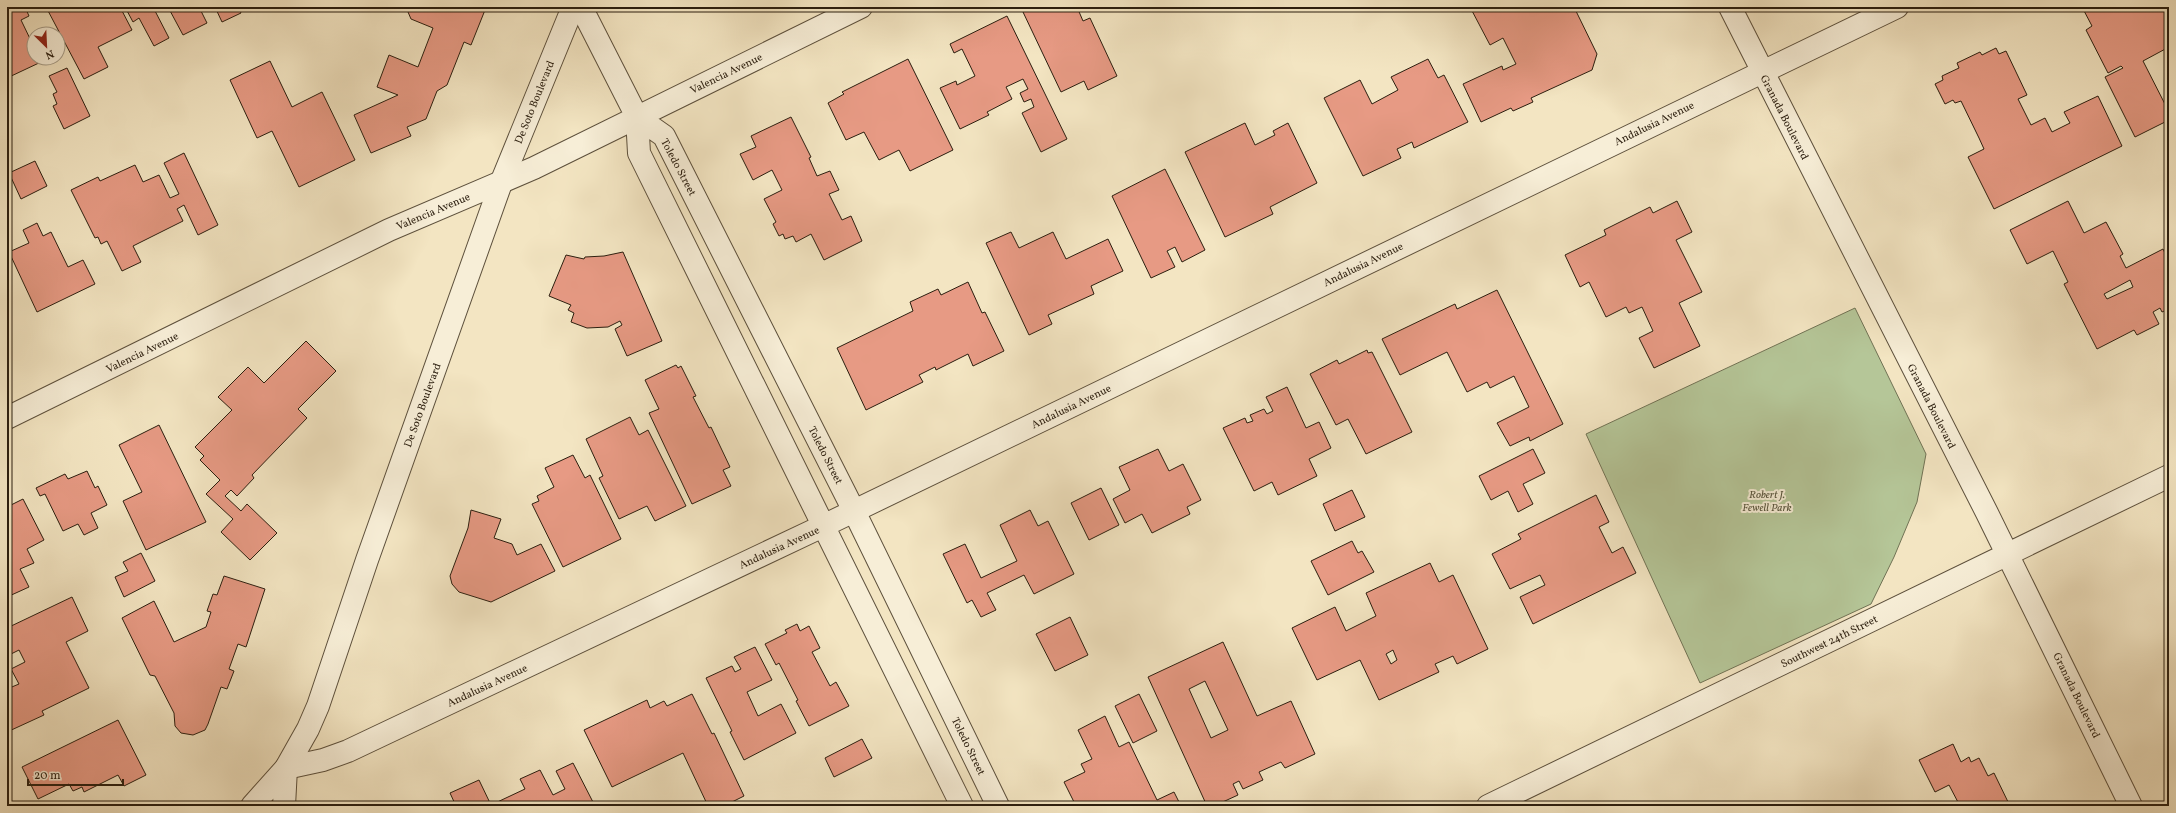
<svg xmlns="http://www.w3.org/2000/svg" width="2176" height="813" viewBox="0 0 2176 813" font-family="Vollkorn,serif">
<rect width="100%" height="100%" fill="#f3e5c2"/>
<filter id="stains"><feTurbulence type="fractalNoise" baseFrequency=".005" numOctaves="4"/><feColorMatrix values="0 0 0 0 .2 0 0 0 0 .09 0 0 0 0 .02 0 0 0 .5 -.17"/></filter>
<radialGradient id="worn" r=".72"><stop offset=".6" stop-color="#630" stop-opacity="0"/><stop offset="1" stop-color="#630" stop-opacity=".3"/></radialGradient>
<!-- green -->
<path fill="#b5c698" stroke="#707254" d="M 1855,308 L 1926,454 L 1917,502 L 1894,557 L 1871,604 L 1700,683 L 1586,434 Z"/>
<!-- building -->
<path fill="#e79a84" stroke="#2b1e0f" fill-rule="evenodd" d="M 7,7 L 25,7 L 29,16 L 21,20 L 34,47 L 34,58 L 40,58 L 41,62 L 7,78 Z
M 46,7 L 120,7 L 132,30 L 98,47 L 108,67 L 84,79 Z
M 125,7 L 153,7 L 169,38 L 154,46 L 139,18 L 133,22 Z
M 168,7 L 199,7 L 207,23 L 183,35 Z
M 215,7 L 238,7 L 241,13 L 222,22 Z
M 410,7 L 450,7 L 454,9 L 455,7 L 485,7 L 485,10 L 471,45 L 464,42 L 447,85 L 437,91 L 426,119 L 407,127 L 411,136 L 371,153 L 354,115 L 398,95 L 377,87 L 389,55 L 418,67 L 433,28 L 411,19 L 408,12 Z
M 1031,7 L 1077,7 L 1083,21 L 1090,18 L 1117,76 L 1088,90 L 1084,81 L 1061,92 L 1023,12 Z
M 1470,7 L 1574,7 L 1597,54 L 1592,70 L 1531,98 L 1533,102 L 1513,111 L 1511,108 L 1481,122 L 1463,84 L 1502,66 L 1503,70 L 1516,64 L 1503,38 L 1490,45 Z
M 2082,7 L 2118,7 L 2120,11 L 2129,7 L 2169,7 L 2169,47 L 2143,61 L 2169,112 L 2169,120 L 2135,137 L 2105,77 L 2123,68 L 2121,66 L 2108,73 L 2086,30 L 2092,26 Z
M 1007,16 L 1067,139 L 1041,152 L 1022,113 L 1034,107 L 1031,99 L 1024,102 L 1020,93 L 1028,89 L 1023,79 L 1006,87 L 1012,99 L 987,112 L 989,115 L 960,129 L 940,88 L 956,81 L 957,85 L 975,76 L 962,49 L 954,53 L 950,44 Z
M 1996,48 L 1999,54 L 2006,51 L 2027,95 L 2018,99 L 2031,125 L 2045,118 L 2052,132 L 2070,123 L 2064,112 L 2098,96 L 2122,146 L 1994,209 L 1968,157 L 1984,149 L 1979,138 L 1961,101 L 1955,103 L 1953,100 L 1945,104 L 1935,84 L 1943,80 L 1942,76 L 1959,68 L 1957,63 L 1980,52 L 1982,55 Z
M 908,59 L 953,150 L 910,171 L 899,150 L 879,160 L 864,132 L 846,140 L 828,103 L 844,94 L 842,92 Z
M 1428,59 L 1438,78 L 1444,75 L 1468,122 L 1414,148 L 1412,142 L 1397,149 L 1401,158 L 1363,176 L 1324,98 L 1360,80 L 1372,104 L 1398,90 L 1391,77 Z
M 270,61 L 292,107 L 322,92 L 355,160 L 299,187 L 272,131 L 257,138 L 230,80 Z
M 67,68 L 90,116 L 64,129 L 53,106 L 57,104 L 53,94 L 57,92 L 49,76 Z
M 791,117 L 811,157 L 809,158 L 817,176 L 830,171 L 839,190 L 829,194 L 842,220 L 851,216 L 862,241 L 824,260 L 811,234 L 796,242 L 793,236 L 785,239 L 783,234 L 779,236 L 773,224 L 776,222 L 764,199 L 782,190 L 772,170 L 753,180 L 740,154 L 756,147 L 751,136 Z
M 1245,123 L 1255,145 L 1275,135 L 1273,131 L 1288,123 L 1317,183 L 1270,207 L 1273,214 L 1225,237 L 1185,152 Z
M 184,153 L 218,225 L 198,235 L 184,205 L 177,209 L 183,221 L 133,246 L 141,262 L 122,271 L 107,241 L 101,244 L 98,237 L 95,238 L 71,190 L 98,177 L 100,181 L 135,165 L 143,182 L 159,175 L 170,198 L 179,194 L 164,163 Z
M 35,161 L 47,186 L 21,199 L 9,173 Z
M 1165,169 L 1205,250 L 1182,262 L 1175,247 L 1167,251 L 1175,267 L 1151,278 L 1112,196 Z
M 1677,201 L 1692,232 L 1676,240 L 1702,292 L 1679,303 L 1700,346 L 1654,368 L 1639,338 L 1653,331 L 1642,307 L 1629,313 L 1626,307 L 1606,317 L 1589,282 L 1580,287 L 1565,255 L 1606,235 L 1604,230 L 1650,207 L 1653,213 Z
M 2068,201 L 2084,233 L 2106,222 L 2123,254 L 2120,256 L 2126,268 L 2163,249 L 2169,261 L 2169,309 L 2162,312 L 2160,308 L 2153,312 L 2159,324 L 2137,335 L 2134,330 L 2097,349 L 2064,284 L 2068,282 L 2053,251 L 2027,264 L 2010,230 ZM 2130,280 L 2133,287 L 2107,299 L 2104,294 Z
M 37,223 L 43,236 L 51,232 L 68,267 L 83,260 L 95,284 L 37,312 L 9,252 L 29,243 L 23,230 Z
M 1011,232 L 1019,248 L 1053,232 L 1066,259 L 1108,239 L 1123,271 L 1091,286 L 1094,294 L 1048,315 L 1052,324 L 1029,335 L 986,243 Z
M 623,252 L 662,341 L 627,356 L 615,329 L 622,325 L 620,321 L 608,327 L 587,328 L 571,322 L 574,313 L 568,310 L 571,305 L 549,296 L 566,255 L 584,259 L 585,257 L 604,256 Z
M 968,282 L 982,313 L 985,312 L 1004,351 L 973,366 L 968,354 L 936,370 L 935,367 L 919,375 L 923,382 L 866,410 L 837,348 L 913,311 L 910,302 L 938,289 L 941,295 Z
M 1497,290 L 1563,424 L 1530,441 L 1529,437 L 1510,446 L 1497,423 L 1529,407 L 1514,376 L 1490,388 L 1487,382 L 1467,392 L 1447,352 L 1400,375 L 1382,339 L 1455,304 L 1457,309 Z
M 7,310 L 11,318 L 7,321 Z
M 306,341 L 336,371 L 298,409 L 307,418 L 252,475 L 254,478 L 237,496 L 231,490 L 225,496 L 241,511 L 247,504 L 277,533 L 250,560 L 221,532 L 233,519 L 206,494 L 220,480 L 200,460 L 204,456 L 195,447 L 232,410 L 218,397 L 248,367 L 264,383 Z
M 1367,350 L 1368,353 L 1372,352 L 1412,432 L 1366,454 L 1348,419 L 1336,425 L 1310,374 L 1337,360 L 1339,364 Z
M 676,365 L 678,368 L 681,366 L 696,396 L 693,397 L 709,428 L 711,427 L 730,467 L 723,470 L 731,486 L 692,504 L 649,413 L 659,409 L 645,380 Z
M 1287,387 L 1306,428 L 1319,422 L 1331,448 L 1309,459 L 1317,476 L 1278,495 L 1272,482 L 1254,491 L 1223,428 L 1245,418 L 1247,423 L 1253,421 L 1250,415 L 1264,409 L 1267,414 L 1273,411 L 1266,397 Z
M 630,417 L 639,435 L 648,430 L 686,506 L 655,521 L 647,506 L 619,519 L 599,478 L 603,476 L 586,439 Z
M 159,425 L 206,522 L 146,550 L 123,501 L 142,492 L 119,445 Z
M 1158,449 L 1169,471 L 1183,464 L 1201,500 L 1187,507 L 1190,514 L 1152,533 L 1142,514 L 1125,523 L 1113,499 L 1130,490 L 1119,467 Z
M 1533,449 L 1545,473 L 1523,484 L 1533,504 L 1518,512 L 1508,491 L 1491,500 L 1479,476 Z
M 573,455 L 585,478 L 590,475 L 621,539 L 563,567 L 532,504 L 539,501 L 537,496 L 554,487 L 545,468 Z
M 87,471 L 95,488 L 98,486 L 107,505 L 91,513 L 98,528 L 84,535 L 78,524 L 63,531 L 45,494 L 40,496 L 36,488 L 65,474 L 68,479 Z
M 1101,488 L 1119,525 L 1089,540 L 1071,503 Z
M 1352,490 L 1365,517 L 1335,531 L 1323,504 Z
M 1596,495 L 1609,522 L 1599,527 L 1612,553 L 1623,547 L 1636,573 L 1533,624 L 1520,597 L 1545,585 L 1540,575 L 1510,589 L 1492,554 L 1521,539 L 1518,534 Z
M 23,499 L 44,540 L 27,549 L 34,563 L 20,569 L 29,587 L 7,597 L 7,507 Z
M 471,510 L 501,519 L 494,538 L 512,544 L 517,555 L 541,544 L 555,571 L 491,602 L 459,592 L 452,584 L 450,576 L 468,528 Z
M 1030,510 L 1038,526 L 1048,521 L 1074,574 L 1034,594 L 1024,575 L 987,593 L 996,610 L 981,617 L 972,600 L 967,603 L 943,554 L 965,544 L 981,578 L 1017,561 L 1000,525 Z
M 1352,541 L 1358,553 L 1362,551 L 1374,572 L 1328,595 L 1311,561 Z
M 141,553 L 155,581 L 124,597 L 115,577 L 128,571 L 123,562 Z
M 1430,563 L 1439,582 L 1453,575 L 1488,649 L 1457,664 L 1453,656 L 1435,664 L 1439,672 L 1379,700 L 1360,660 L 1317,680 L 1292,628 L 1335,607 L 1346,631 L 1376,616 L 1366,593 ZM 1393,650 L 1397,660 L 1391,664 L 1386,654 Z
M 224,576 L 265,589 L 246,647 L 238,644 L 229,669 L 234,671 L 227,689 L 221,687 L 208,724 L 205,730 L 193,735 L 181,733 L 175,726 L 174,713 L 155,676 L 150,675 L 122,618 L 154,601 L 174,642 L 206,627 L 211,612 L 207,611 L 213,594 L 217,595 Z
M 72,597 L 88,631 L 66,642 L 89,688 L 42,711 L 44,715 L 7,732 L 7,689 L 19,684 L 11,669 L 25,662 L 19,650 L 7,656 L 7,628 Z
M 1070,617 L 1088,655 L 1055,671 L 1036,634 Z
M 797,624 L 800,631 L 809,626 L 820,648 L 812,652 L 830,686 L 836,682 L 849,706 L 809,726 L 796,701 L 798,700 L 779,663 L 776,665 L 765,644 L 787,633 L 785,630 Z
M 1223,642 L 1257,716 L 1291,701 L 1315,754 L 1285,768 L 1281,762 L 1259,772 L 1263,780 L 1243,789 L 1239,781 L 1233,784 L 1238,795 L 1214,806 L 1207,806 L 1148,677 ZM 1205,681 L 1228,730 L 1211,738 L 1189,689 Z
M 755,647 L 772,680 L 747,692 L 758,716 L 781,704 L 796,733 L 744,760 L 730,732 L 732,731 L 706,678 L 732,666 L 735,672 L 741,669 L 734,657 Z
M 692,694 L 712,734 L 714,733 L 744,796 L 724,806 L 708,806 L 683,753 L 612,787 L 584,730 L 647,700 L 650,708 L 664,701 L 667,706 Z
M 1139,694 L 1157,731 L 1133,743 L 1115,706 Z
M 1105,716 L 1119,747 L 1129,742 L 1157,800 L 1174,792 L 1181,806 L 1076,806 L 1064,782 L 1085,772 L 1081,764 L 1092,759 L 1078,730 Z
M 118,720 L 146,775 L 124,786 L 118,775 L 84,792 L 82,787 L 73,791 L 69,784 L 38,799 L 22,767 Z
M 862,739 L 872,758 L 834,777 L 825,758 Z
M 1953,744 L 1961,762 L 1969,757 L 1971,762 L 1979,758 L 1988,776 L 1994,773 L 2010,806 L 1960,806 L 1949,785 L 1935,792 L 1919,760 Z
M 573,763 L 595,806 L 456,806 L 450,793 L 479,780 L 491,805 L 525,789 L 520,779 L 540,770 L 553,795 L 565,789 L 556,771 Z
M 1859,802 L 1860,806 L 1851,806 Z"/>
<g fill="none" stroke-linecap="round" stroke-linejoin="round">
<defs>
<path id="minor" d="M 581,7 L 637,117 L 639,153 L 962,806
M 637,117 L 664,136 L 854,511 L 998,806
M 7,418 L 389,230 L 534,168 L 861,7
M 286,768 L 323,760 L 348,751 L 823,526 L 1897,7"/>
<path id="tertiary" d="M 1730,7 L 1987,513 L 2131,806
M 252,806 L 286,768
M 284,806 L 286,768 L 308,729 L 318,706 L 367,560 L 501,183 L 573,7
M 1488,806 L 2169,476"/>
</defs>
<!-- minor casing -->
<use href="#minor" stroke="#5d503c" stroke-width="24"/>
<!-- tertiary casing -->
<use href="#tertiary" stroke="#5d503c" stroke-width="24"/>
<!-- minor -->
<use href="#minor" stroke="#f7eed7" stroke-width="22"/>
<!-- tertiary -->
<use href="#tertiary" stroke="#f7eed7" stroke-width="22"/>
</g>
<g text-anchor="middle" stroke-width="4" stroke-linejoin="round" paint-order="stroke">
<!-- street labels -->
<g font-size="11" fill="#2b1e0f" stroke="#f7eed7">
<text transform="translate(726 73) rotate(-26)" y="4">Valencia Avenue</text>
<text transform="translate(534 102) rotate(-68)" y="4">De Soto Boulevard</text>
<text transform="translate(1785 117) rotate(63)" y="4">Granada Boulevard</text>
<text transform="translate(1654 123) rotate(-26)" y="4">Andalusia Avenue</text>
<text transform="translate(679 167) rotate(62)" y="4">Toledo Street</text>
<text transform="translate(433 211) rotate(-23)" y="4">Valencia Avenue</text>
<text transform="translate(1363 264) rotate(-26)" y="4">Andalusia Avenue</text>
<text transform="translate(142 352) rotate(-26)" y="4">Valencia Avenue</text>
<text transform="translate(422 405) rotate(-70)" y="4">De Soto Boulevard</text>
<text transform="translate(1071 406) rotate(-26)" y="4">Andalusia Avenue</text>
<text transform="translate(1932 406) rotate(63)" y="4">Granada Boulevard</text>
<text transform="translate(826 455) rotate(63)" y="4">Toledo Street</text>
<text transform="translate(779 547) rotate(-25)" y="4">Andalusia Avenue</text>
<text transform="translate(1829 641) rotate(-26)" y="4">Southwest 24th Street</text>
<text transform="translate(487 685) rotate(-25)" y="4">Andalusia Avenue</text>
<text transform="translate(2077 695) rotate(64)" y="4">Granada Boulevard</text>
<text transform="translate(969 746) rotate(64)" y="4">Toledo Street</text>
</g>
<!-- park labels -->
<g font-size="11" font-style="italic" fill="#545038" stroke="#f7eed7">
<text x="1767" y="498">Robert J.<tspan x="1767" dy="13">Fewell Park</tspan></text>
</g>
</g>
<!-- margin -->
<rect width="2176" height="813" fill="none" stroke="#f3e5c2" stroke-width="24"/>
<rect x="8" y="8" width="2160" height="797" fill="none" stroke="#2b1e0f" stroke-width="2"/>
<rect x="12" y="12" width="2152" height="789" fill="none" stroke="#2b1e0f"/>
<!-- north arrow -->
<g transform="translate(46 46) rotate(156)"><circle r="19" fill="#f7eed7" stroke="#a59b87"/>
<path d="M0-3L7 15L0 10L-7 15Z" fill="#8f2418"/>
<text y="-6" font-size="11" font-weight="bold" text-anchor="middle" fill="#2b1e0f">N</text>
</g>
<!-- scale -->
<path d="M28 779v6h95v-6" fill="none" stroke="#2b1e0f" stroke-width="2"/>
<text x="34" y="779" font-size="12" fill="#2b1e0f" stroke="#f7eed7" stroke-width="3" paint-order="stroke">20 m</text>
<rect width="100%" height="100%" filter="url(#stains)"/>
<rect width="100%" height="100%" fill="url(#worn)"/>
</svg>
